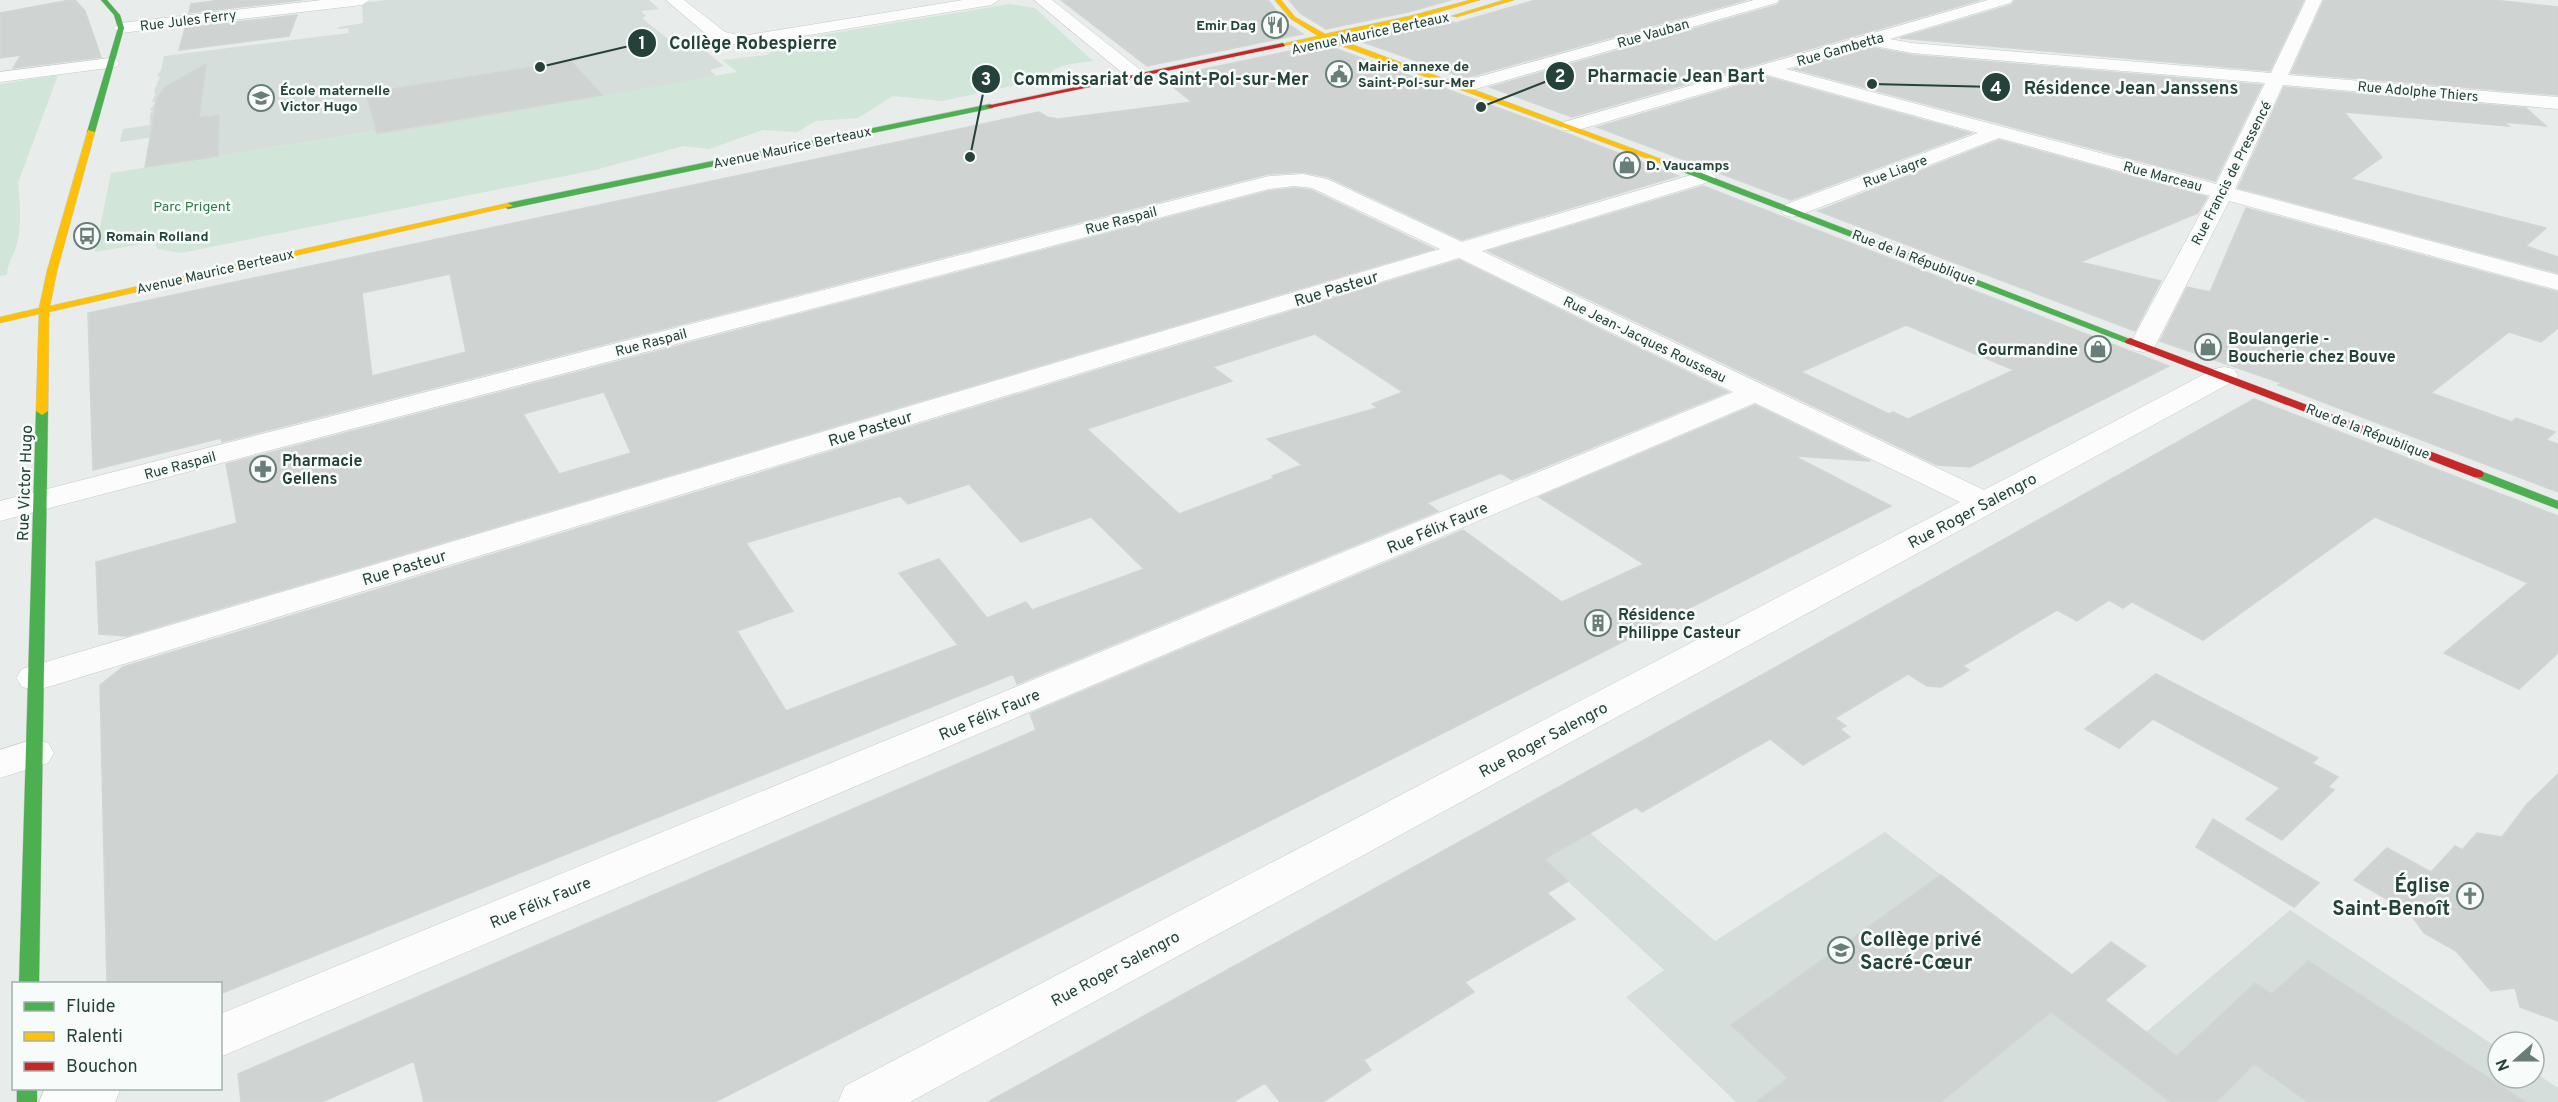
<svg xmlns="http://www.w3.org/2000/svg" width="2558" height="1102" viewBox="0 0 2558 1102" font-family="Overpass,sans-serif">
<rect width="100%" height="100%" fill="#e8edeb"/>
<!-- built -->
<path fill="#d6dedb" d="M 387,0 L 649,0 L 659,9 L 641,11 L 646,16 L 642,18 L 673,43 L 692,40 L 724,66 L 710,70 L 716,76 L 602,97 L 376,136 L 374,131 L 174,163 L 177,134 L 120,142 L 123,129 L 150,125 L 150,113 L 153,112 L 150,110 L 155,102 L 152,102 L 154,96 L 156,95 L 154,93 L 155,87 L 158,85 L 156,85 L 160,77 L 157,76 L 161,70 L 164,56 L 349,33 L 348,28 L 338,29 L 339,27 L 363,23 L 362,3 Z
M 1545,794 L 1715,941 L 1885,832 L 2146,1032 L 2290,910 L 2498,1048 L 2498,1078 L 2534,1078 L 2534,1072 L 2558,1088 L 2558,1102 L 1736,1102 L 1626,997 L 1664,970 L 1500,819 Z"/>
<!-- green -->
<path fill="#d1e6d8" d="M 1010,4 L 1035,8 L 1093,61 C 1075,64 1056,63 1045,79 L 942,101 L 893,96 L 858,118 L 816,121 L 797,132 L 763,130 L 709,149 L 684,146 L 595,170 L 181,253 L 158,249 L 154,242 L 95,252 L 111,173 L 374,131 L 376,136 L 737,72 L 722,60 L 767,55 L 784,41 Z
M 58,75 L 18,183 C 20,200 22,230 16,247 C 13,259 8,260 7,275 L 0,276 L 0,84 Z"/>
<!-- building -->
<path fill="#cfd4d2" stroke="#d1d6d4" stroke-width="1.5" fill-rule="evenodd" d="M 70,0 L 75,0 L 85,11 L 101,57 L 13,68 L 21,55 L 0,58 L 0,13 Z
M 221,0 L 302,0 L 189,13 L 191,4 Z
M 1061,0 L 1268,0 L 1285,22 L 1303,34 L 1147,66 Z
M 1289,0 L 1451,0 L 1408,12 L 1326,29 L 1300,13 Z
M 1536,0 L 1746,0 L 1465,78 L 1351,38 L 1445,16 L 1448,21 L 1456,23 Z
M 1781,0 L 1980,0 L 1572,117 L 1490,87 L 1777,5 Z
M 2015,0 L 2304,0 L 2270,71 L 1900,38 L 2011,5 Z
M 2324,0 L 2494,0 L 2558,7 L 2558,95 L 2291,73 Z
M 297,15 L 289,36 L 179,50 L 185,28 Z
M 1323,44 L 1545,125 L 1678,176 L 1462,240 L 1328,177 L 1303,172 L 1268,174 L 222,442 L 221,438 L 93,470 L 88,313 L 1039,112 L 1047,117 L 1058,119 L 1192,102 L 1162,78 ZM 450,274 L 466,352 L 372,376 L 362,293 Z
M 1869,47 L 1912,55 L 2262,85 L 2215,181 L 1794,69 Z
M 571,61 L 602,95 L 377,133 L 366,93 Z
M 206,64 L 199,118 L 219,115 L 218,156 L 145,167 L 157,98 L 165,87 Z
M 1767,77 L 1971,133 L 1791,200 L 1597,127 Z
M 2284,87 L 2526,108 L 2546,126 L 2504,122 L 2509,126 L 2344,112 L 2382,157 L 2351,179 L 2546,228 L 2526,246 L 2558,257 L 2558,273 L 2238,188 Z
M 1999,140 L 2207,197 L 2198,213 L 2080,262 L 2161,281 L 2135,331 L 1818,211 Z
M 1703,186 L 1783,217 L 2169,366 L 1970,467 L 1937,465 L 1488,251 ZM 1906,325 L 2014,370 L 1908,419 L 1893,412 L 1889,414 L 1801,372 Z
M 1294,188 L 1311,190 L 1434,249 L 127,636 L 99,634 L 96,562 L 237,523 L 226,464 L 1269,191 ZM 604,392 L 631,453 L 559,474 L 523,414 Z
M 2246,208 L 2558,292 L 2558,328 L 2541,342 L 2509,332 L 2431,393 L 2512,422 L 2516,418 L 2555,432 L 2546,440 L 2558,444 L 2558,492 L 2278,385 L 2281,383 L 2160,341 L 2187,287 L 2210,292 Z
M 1459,260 L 1728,392 L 1512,480 L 1501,473 L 1427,503 L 1438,511 L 1017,684 L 1013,674 L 220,994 L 220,984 L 107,984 L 100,685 L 123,667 ZM 1315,334 L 1403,392 L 1372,404 L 1377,408 L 1267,439 L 1302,465 L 1272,476 L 1274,478 L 1179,514 L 1087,429 L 1232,381 L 1213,367 ZM 969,484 L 1021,542 L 1091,517 L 1144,569 L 1032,610 L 1026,602 L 987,618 L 939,559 L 899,573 L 958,645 L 786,711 L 737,631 L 793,611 L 746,543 L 900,496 L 908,504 Z
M 2254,399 L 2558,516 L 2558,653 L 2519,689 L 2444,653 L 2528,583 L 2375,517 L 2203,640 L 2132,602 L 2123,608 L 2109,600 L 2077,621 L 2057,610 L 1963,666 L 1969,670 L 1941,687 L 1927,686 L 1908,674 L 1835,718 L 1846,726 L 1840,729 L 1850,737 L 1803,765 L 1770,739 L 1642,812 L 1636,807 L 1544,859 L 1568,881 L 1547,893 L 1575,919 L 1465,982 L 1474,992 L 1364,1060 L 1371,1070 L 1323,1102 L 1280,1102 L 1265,1083 L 1233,1102 L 988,1102 L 1785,662 Z
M 1755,405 L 1870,461 L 1794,456 L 1891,506 L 715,1102 L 424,1102 L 414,1061 L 322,1102 L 241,1102 L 238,1074 L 1036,730 L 1030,714 L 1463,530 L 1562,602 L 1644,564 L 1539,497 Z
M 2156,674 L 2318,758 L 2312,763 L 2338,777 L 2328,787 L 2334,790 L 2282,840 L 2246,819 L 2280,788 L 2153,719 L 2119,748 L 2085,729 Z
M 2558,774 L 2558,1021 L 2520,1007 L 2515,988 L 2491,991 L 2456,951 L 2424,933 L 2409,912 L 2354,880 L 2387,848 L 2431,872 L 2455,846 L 2462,850 L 2477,833 L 2502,837 L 2527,804 Z
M 2213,819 L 2319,883 L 2294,907 L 2196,847 Z
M 1941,875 L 2072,975 L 2111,942 L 2146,966 L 2105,1000 L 2177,1056 L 2255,983 L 2272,994 L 2308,961 L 2526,1102 L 2308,1102 L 2254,1064 L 2216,1102 L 2171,1102 L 2051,1012 L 1941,1102 L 1755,1102 L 1788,1078 L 1731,1025 Z"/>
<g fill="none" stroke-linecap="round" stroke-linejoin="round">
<defs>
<path id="street" d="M 322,0 L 370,0 L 362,5 L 121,33 L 113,28 L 121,23 Z
M 666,0 L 684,0 L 725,32 L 742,36 L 963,0 L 999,0 L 991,5 L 742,46 L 713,40 Z
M 1034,0 L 1052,0 L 1143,72 L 1146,76 L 1143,80 L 1131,80 Z
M 1754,0 L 1779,0 L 1776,3 L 1472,90 L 1460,90 L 1457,86 L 1460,82 Z
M 1988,0 L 2013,0 L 2010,3 L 1890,39 L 1912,43 L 2271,73 L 2306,0 L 2322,0 L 2288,75 L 2558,97 L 2558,109 L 2283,85 L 2235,189 L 2558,275 L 2558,290 L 2229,201 L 2156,344 L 2152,350 L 2143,352 L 2134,350 L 2130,344 L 2210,196 L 1999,138 L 1800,215 L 1792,217 L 1784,215 L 1781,210 L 1784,205 L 1978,133 L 1767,75 L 1578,130 L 1564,130 L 1561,126 L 1564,122 ZM 1869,45 L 1912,53 L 2265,83 L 2216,184 L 1786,69 Z
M 110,58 L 116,59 L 119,63 L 116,67 L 0,82 L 0,72 Z
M 1705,171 L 1712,173 L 1716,177 L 1712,181 L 1482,251 L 1984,490 L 2214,369 L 2224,367 L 2234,369 L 2238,375 L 2234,381 L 910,1102 L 838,1102 L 845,1086 L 1960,502 L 1755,403 L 220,1057 L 220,1014 L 1733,392 L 1459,258 L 48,687 L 35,690 L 22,687 L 16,678 L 22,669 L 1440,249 L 1312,188 L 1294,186 L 1269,189 L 0,521 L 0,501 L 1269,176 L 1303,174 L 1327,179 L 1462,242 Z
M 34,739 L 48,743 L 54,753 L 48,763 L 0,778 L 0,750 Z
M 45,1088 L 121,1088 L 115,1102 L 39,1102 Z"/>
<path id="fast" d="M 101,0 L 107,0 L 120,15 L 124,28 L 95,132 L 91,134 L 87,132 L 118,28 L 114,15 Z
M 990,104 L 994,106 L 993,108 L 508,209 L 503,206 L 508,203 Z
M 1662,160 L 1668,160 L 2135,341 L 2130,344 L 2126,343 L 1662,164 Z
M 42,407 L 48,411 L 39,984 L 19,984 L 36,411 Z
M 2478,470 L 2558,501 L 2558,509 L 2474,477 L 2472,474 Z
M 17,1088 L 37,1088 L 37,1102 L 17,1102 Z"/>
<path id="slow" d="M 1275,0 L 1281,0 L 1295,17 L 1325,34 L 1410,16 L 1470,0 L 1480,0 L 1411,20 L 1332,37 L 1669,162 L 1662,164 L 1323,39 L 1281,46 L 1281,44 L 1318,36 L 1291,19 Z
M 1504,0 L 1514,0 L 1457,17 L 1452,16 Z
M 88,130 L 95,132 L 57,271 L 50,306 L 508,203 L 513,206 L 49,312 L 48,411 L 42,415 L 36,411 L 39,314 L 0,323 L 0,317 L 39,308 L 47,271 Z"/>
<path id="jam" d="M 1283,43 L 1285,46 L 990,108 L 986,106 Z
M 2130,338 L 2482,471 L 2484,474 L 2482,477 L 2474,477 L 2126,343 L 2125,341 Z"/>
</defs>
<!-- street casing -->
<use href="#street" stroke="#c5cac8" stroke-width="1"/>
<!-- fast casing -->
<use href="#fast" stroke="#c3cbc8" stroke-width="1"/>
<!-- slow casing -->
<use href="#slow" stroke="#c3cbc8" stroke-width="1"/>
<!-- jam casing -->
<use href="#jam" stroke="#c3cbc8" stroke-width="1"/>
<!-- street -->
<use href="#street" fill="#fcfcfc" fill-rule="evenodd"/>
<!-- fast -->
<use href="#fast" fill="#4caf50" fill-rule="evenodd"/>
<!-- slow -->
<use href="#slow" fill="#ffc107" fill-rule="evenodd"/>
<!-- jam -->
<use href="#jam" fill="#c62828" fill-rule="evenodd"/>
</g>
<!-- icons -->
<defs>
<symbol id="restaurant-ring" viewBox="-11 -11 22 22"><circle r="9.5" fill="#f7fbf9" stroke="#697e78" stroke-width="1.5"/><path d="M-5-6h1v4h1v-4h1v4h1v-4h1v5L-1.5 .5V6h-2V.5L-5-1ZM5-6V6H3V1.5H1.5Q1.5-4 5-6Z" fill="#697e78"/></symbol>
<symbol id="civic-ring" viewBox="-11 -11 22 22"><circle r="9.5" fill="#f7fbf9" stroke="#697e78" stroke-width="1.5"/><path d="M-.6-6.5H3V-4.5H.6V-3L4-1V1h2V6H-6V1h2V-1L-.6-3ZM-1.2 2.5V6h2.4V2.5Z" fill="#697e78"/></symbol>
<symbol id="school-ring" viewBox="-11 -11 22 22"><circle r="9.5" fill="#f7fbf9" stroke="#697e78" stroke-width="1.5"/><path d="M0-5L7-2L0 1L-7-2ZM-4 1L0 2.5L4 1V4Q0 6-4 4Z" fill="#697e78"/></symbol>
<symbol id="shop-ring" viewBox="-11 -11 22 22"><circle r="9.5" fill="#f7fbf9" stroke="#697e78" stroke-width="1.5"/><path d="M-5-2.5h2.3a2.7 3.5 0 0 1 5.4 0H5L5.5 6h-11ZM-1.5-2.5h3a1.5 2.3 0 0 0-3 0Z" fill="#697e78"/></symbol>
<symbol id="bus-ring" viewBox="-11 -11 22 22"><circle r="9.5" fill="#f7fbf9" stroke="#697e78" stroke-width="1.5"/><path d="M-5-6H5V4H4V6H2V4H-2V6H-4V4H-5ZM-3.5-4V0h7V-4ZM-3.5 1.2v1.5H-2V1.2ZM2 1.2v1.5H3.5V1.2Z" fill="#697e78"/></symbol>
<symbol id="pharmacy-ring" viewBox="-11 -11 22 22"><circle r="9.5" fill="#f7fbf9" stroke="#697e78" stroke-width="1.5"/><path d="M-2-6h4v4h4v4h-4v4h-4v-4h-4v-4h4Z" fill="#697e78"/></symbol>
<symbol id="building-ring" viewBox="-11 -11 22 22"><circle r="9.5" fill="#f7fbf9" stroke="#697e78" stroke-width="1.5"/><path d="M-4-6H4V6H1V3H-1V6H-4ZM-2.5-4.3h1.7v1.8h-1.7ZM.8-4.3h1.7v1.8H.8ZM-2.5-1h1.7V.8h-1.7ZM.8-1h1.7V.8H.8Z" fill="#697e78"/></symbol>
<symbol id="church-ring" viewBox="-11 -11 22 22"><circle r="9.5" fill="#f7fbf9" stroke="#697e78" stroke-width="1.5"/><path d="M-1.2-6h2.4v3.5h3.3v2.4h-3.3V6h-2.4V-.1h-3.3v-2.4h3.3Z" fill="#697e78"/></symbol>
</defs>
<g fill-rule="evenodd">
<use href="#restaurant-ring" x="1260" y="10" width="30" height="30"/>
<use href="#civic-ring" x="1324" y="59" width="30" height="30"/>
<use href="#school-ring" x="246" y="83" width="30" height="30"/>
<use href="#shop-ring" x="1612" y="150" width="30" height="30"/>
<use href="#bus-ring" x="72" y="221" width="30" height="30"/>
<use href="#shop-ring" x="2193" y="332" width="30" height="30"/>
<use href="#shop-ring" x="2083" y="334" width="30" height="30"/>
<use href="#pharmacy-ring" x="248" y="454" width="30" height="30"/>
<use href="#building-ring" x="1583" y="608" width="30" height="30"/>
<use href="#church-ring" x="2455" y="881" width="30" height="30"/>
<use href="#school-ring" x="1826" y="935" width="30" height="30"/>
</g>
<g text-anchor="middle" stroke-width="5" stroke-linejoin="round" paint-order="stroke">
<!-- far-street labels -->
<g font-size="14" fill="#24423a" stroke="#f7fbf9">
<text transform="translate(188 20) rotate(-7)" y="5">Rue Jules Ferry</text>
<text transform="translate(1370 33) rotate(-12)" y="5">Avenue Maurice Berteaux</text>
<text transform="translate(1653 33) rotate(-16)" y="5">Rue Vauban</text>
<text transform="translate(1840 49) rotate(-16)" y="5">Rue Gambetta</text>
<text transform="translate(2418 91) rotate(5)" y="5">Rue Adolphe Thiers</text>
<text transform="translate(792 147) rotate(-12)" y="5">Avenue Maurice Berteaux</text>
<text transform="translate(1895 171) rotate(-21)" y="5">Rue Liagre</text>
<text transform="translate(2231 173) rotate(-63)" y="5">Rue Francis de Pressencé</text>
<text transform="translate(2163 176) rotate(15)" y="5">Rue Marceau</text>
<text transform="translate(1121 220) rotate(-15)" y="5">Rue Raspail</text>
<text transform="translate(1914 257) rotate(21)" y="5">Rue de la République</text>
<text transform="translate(215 271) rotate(-13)" y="5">Avenue Maurice Berteaux</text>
<text transform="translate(1645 339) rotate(26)" y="5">Rue Jean-Jacques Rousseau</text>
<text transform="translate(651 342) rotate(-15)" y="5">Rue Raspail</text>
<text transform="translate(2368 431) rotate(21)" y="5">Rue de la République</text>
<text transform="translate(180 465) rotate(-15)" y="5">Rue Raspail</text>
</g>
<!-- far-poi labels -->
<g font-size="14" font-weight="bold" fill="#24423a" stroke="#f7fbf9" text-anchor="start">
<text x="1256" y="30" text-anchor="end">Emir Dag</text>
<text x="1358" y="71">Mairie annexe de<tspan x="1358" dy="16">Saint-Pol-sur-Mer</tspan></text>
<text x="280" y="95">École maternelle<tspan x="280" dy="16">Victor Hugo</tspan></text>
<text x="1646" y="170">D. Vaucamps</text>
<text x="106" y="241">Romain Rolland</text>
</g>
<!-- far-park labels -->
<g font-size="14" fill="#2d7a4b" stroke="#f7fbf9">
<text x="192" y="211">Parc Prigent</text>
</g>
<!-- street labels -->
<g font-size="16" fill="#24423a" stroke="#f7fbf9">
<text transform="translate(1336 288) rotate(-17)" y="6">Rue Pasteur</text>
<text transform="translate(870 428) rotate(-17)" y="6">Rue Pasteur</text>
<text transform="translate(24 483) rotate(-88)" y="6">Rue Victor Hugo</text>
<text transform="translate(1972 510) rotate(-28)" y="6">Rue Roger Salengro</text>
<text transform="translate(1437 527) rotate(-23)" y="6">Rue Félix Faure</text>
<text transform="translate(404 567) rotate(-17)" y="6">Rue Pasteur</text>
<text transform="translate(989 714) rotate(-23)" y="6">Rue Félix Faure</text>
<text transform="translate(1543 739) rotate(-28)" y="6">Rue Roger Salengro</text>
<text transform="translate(540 902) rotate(-23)" y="6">Rue Félix Faure</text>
<text transform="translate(1115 968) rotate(-28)" y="6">Rue Roger Salengro</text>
</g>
<!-- poi labels -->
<g font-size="16" font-weight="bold" fill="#24423a" stroke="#f7fbf9" text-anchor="start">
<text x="2228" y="344">Boulangerie -<tspan x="2228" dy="18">Boucherie chez Bouve</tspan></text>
<text x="2078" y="355" text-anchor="end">Gourmandine</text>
<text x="282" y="466">Pharmacie<tspan x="282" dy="18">Gellens</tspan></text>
<text x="1618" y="620">Résidence<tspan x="1618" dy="18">Philippe Casteur</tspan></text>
</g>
<!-- near-poi labels -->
<g font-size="20" font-weight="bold" fill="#24423a" stroke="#f7fbf9" text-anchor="end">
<text x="2450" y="892">Église<tspan x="2450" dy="23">Saint-Benoît</tspan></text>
<text x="1860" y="946" text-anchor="start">Collège privé<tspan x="1860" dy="23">Sacré-Cœur</tspan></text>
</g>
</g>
<!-- callouts -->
<path fill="none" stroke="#24423a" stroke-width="2" d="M540 67L642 43M1481 107L1560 76M970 157L986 79M1872 84L1996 87"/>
<g fill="#24423a" stroke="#f7fbf9" stroke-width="2">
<circle cx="540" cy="67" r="6"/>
<circle cx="1481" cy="107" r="6"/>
<circle cx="970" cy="157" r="6"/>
<circle cx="1872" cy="84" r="6"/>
<circle cx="642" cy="43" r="15"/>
<circle cx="1560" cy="76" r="15"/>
<circle cx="986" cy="79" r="15"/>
<circle cx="1996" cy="87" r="15"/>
</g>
<g font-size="18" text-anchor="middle" font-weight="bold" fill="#fff">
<text x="642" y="49">1</text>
<text x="1560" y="82">2</text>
<text x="986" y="85">3</text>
<text x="1996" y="94">4</text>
</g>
<g font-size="18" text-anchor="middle" font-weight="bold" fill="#24423a" stroke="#f7fbf9" stroke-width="5" stroke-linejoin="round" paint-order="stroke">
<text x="753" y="49">Collège Robespierre</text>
<text x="1676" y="82">Pharmacie Jean Bart</text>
<text x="1161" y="85">Commissariat de Saint-Pol-sur-Mer</text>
<text x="2131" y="94">Résidence Jean Janssens</text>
</g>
<!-- legend -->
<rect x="12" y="982" width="210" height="108" fill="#f7fbf9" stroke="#a3b1ad" stroke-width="1.5"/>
<rect x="24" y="1002" width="30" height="9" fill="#4caf50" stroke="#a3b1ad" stroke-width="1.5"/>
<text x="66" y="1012" font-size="18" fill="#24423a">Fluide</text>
<rect x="24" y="1032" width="30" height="9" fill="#ffc107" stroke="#a3b1ad" stroke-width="1.5"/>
<text x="66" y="1042" font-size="18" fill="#24423a">Ralenti</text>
<rect x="24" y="1062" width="30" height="9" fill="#c62828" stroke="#a3b1ad" stroke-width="1.5"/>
<text x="66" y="1072" font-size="18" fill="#24423a">Bouchon</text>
<!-- north arrow -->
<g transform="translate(2516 1060) rotate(249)"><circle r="28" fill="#f7fbf9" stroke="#a3b1ad" stroke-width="1.5"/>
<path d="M0-4.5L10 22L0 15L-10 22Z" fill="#697e78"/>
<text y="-9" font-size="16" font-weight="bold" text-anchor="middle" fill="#24423a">N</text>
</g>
</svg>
